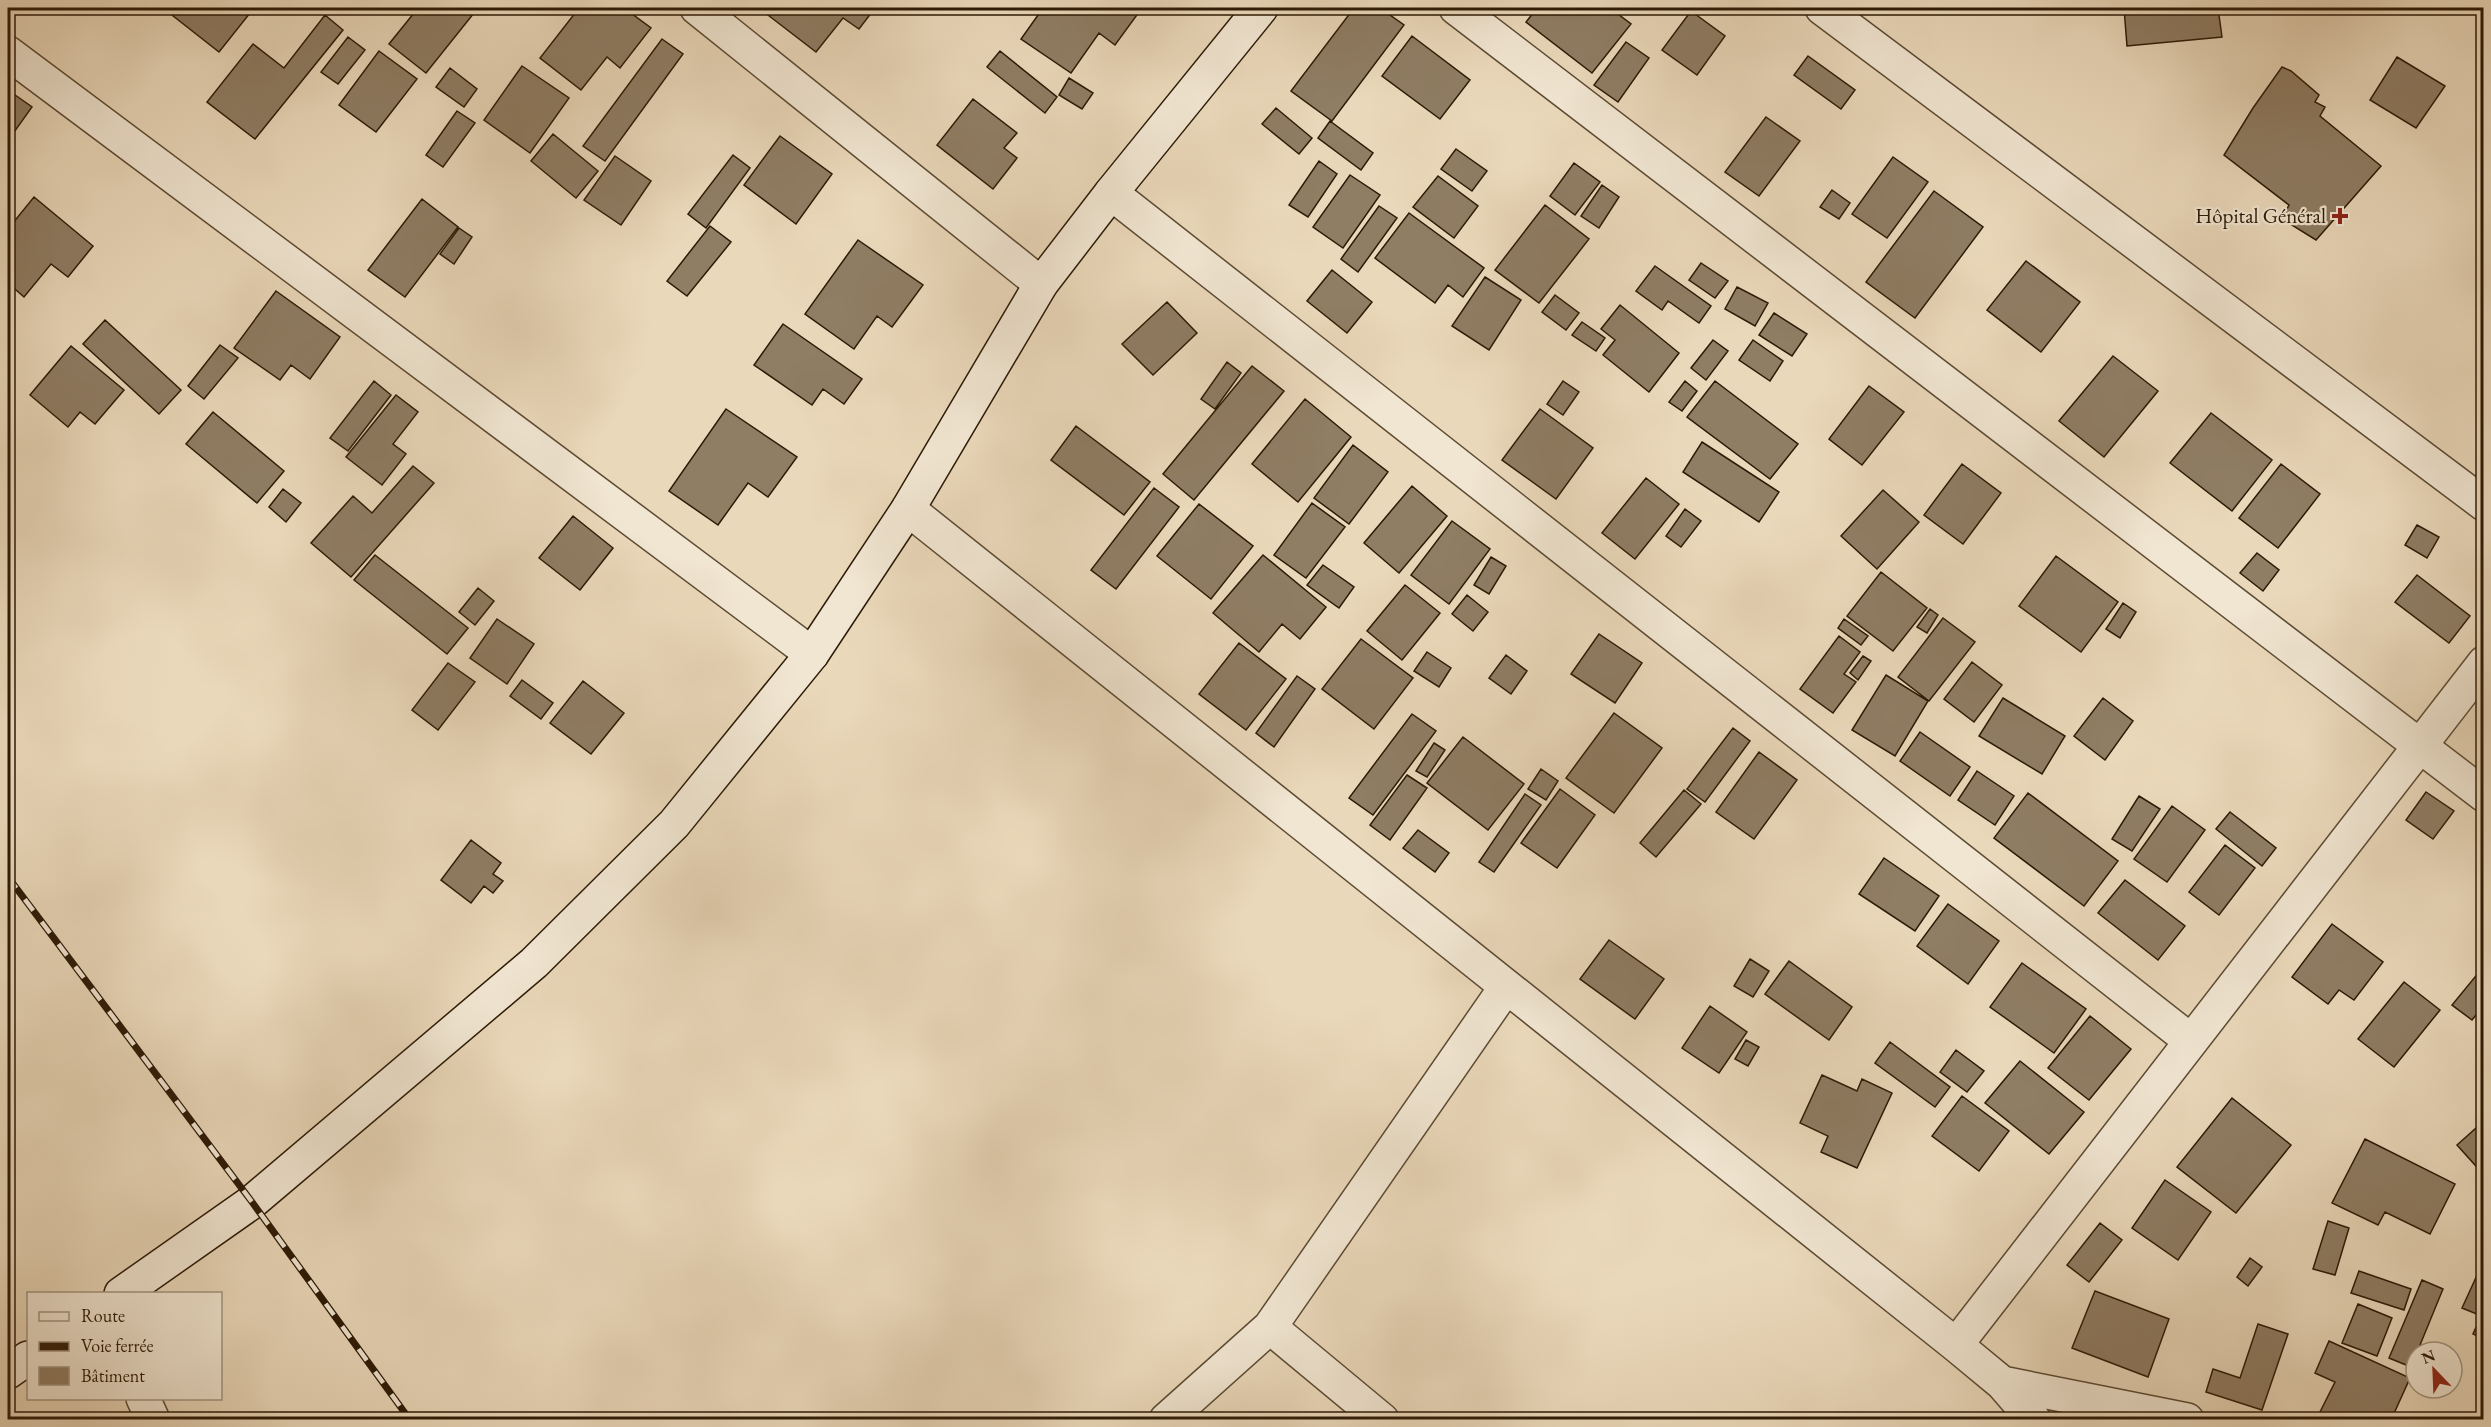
<svg xmlns="http://www.w3.org/2000/svg" width="2491" height="1427" viewBox="0 0 2491 1427" font-family="'EB Garamond',serif">
<rect width="100%" height="100%" fill="#ead8ba"/>
<filter id="stains"><feTurbulence type="fractalNoise" baseFrequency=".00333" numOctaves="4"/><feColorMatrix values="0 0 0 0 .2 0 0 0 0 .09 0 0 0 0 .02 0 0 0 .5 -.17"/></filter>
<radialGradient id="worn" r=".72"><stop offset=".6" stop-color="#630" stop-opacity="0"/><stop offset="1" stop-color="#630" stop-opacity=".3"/></radialGradient>
<!-- building -->
<path fill="#8f7d64" stroke="#2c1a06" stroke-width="1.5" d="M 163,8 L 254,8 L 219,52 Z
M 418,8 L 478,8 L 426,73 L 389,44 Z
M 579,8 L 624,8 L 651,28 L 620,68 L 607,57 L 581,90 L 540,58 Z
M 768,8 L 875,8 L 859,29 L 843,18 L 816,52 L 764,12 Z
M 1043,8 L 1142,8 L 1115,45 L 1099,33 L 1071,73 L 1021,39 Z
M 1354,8 L 1380,8 L 1404,25 L 1332,121 L 1291,91 Z
M 1537,8 L 1610,8 L 1631,24 L 1592,73 L 1526,22 Z
M 2124,8 L 2218,8 L 2222,37 L 2127,46 Z
M 1691,11 L 1725,36 L 1697,75 L 1662,50 Z
M 325,15 L 343,30 L 255,139 L 207,102 L 253,44 L 284,68 Z
M 1412,36 L 1470,80 L 1440,119 L 1382,76 Z
M 348,37 L 365,50 L 338,84 L 321,72 Z
M 662,39 L 683,54 L 605,161 L 583,146 Z
M 1626,42 L 1649,58 L 1618,102 L 1594,85 Z
M 379,51 L 417,79 L 376,132 L 339,105 Z
M 1000,51 L 1057,97 L 1045,113 L 987,67 Z
M 1808,56 L 1855,90 L 1841,109 L 1794,75 Z
M 2397,57 L 2445,86 L 2416,128 L 2370,100 Z
M 522,66 L 569,98 L 530,153 L 484,120 Z
M 2282,67 L 2291,71 L 2319,95 L 2315,102 L 2325,107 L 2320,116 L 2381,166 L 2316,240 L 2282,219 L 2289,205 L 2224,155 L 2253,108 Z
M 450,68 L 477,89 L 464,107 L 436,87 Z
M 1069,78 L 1093,93 L 1082,109 L 1059,95 Z
M 8,90 L 32,107 L 12,135 L 8,132 Z
M 973,99 L 1017,133 L 1004,148 L 1017,158 L 993,189 L 937,145 Z
M 1276,108 L 1312,138 L 1299,154 L 1262,124 Z
M 457,111 L 475,123 L 443,167 L 426,155 Z
M 1766,117 L 1800,141 L 1759,196 L 1725,172 Z
M 1330,121 L 1373,153 L 1361,170 L 1318,138 Z
M 553,134 L 598,171 L 576,198 L 531,161 Z
M 780,136 L 832,174 L 796,224 L 744,185 Z
M 1456,149 L 1487,171 L 1472,191 L 1441,169 Z
M 733,155 L 750,168 L 706,228 L 688,214 Z
M 615,156 L 651,181 L 621,225 L 584,200 Z
M 1893,157 L 1928,182 L 1887,238 L 1852,214 Z
M 1319,161 L 1337,174 L 1308,217 L 1289,205 Z
M 1574,163 L 1600,182 L 1575,215 L 1550,196 Z
M 1350,175 L 1380,195 L 1343,248 L 1313,227 Z
M 1438,176 L 1478,206 L 1454,238 L 1413,207 Z
M 1602,185 L 1619,197 L 1599,228 L 1581,216 Z
M 1832,190 L 1850,203 L 1839,219 L 1820,207 Z
M 1934,191 L 1983,227 L 1915,318 L 1866,282 Z
M 34,197 L 93,246 L 68,277 L 51,264 L 24,297 L 8,283 L 8,229 Z
M 422,199 L 458,227 L 405,297 L 368,270 Z
M 1545,205 L 1589,239 L 1539,303 L 1495,270 Z
M 1379,206 L 1397,218 L 1358,272 L 1341,259 Z
M 1409,213 L 1484,268 L 1463,297 L 1448,285 L 1435,303 L 1375,258 Z
M 710,226 L 731,242 L 687,296 L 667,281 Z
M 459,228 L 472,237 L 454,264 L 440,254 Z
M 858,240 L 923,285 L 892,327 L 877,316 L 854,349 L 805,314 Z
M 2026,261 L 2080,302 L 2041,352 L 1987,310 Z
M 1701,263 L 1728,281 L 1715,298 L 1689,280 Z
M 1655,266 L 1711,306 L 1699,323 L 1668,301 L 1662,310 L 1636,291 Z
M 1332,270 L 1372,302 L 1347,333 L 1307,301 Z
M 1485,277 L 1521,300 L 1489,350 L 1452,326 Z
M 1737,287 L 1768,303 L 1755,326 L 1725,309 Z
M 276,291 L 340,337 L 310,379 L 291,365 L 280,380 L 234,348 Z
M 1555,295 L 1579,313 L 1566,330 L 1542,312 Z
M 1167,302 L 1197,333 L 1153,375 L 1122,344 Z
M 1620,305 L 1679,353 L 1649,392 L 1603,355 L 1615,340 L 1601,329 Z
M 1774,313 L 1807,334 L 1792,356 L 1759,335 Z
M 105,320 L 181,390 L 159,414 L 83,344 Z
M 1582,322 L 1605,338 L 1596,351 L 1572,335 Z
M 783,324 L 862,379 L 844,404 L 823,389 L 812,405 L 754,365 Z
M 1713,340 L 1728,351 L 1706,380 L 1691,368 Z
M 1753,340 L 1783,361 L 1770,381 L 1739,360 Z
M 220,345 L 238,358 L 204,399 L 188,386 Z
M 71,346 L 124,390 L 95,424 L 80,412 L 68,427 L 30,395 Z
M 2113,356 L 2158,391 L 2104,457 L 2059,421 Z
M 1227,362 L 1241,373 L 1215,409 L 1201,399 Z
M 1252,366 L 1284,391 L 1194,500 L 1163,474 Z
M 374,381 L 391,395 L 348,451 L 330,438 Z
M 1563,381 L 1579,392 L 1563,415 L 1547,404 Z
M 1685,381 L 1697,391 L 1682,411 L 1669,402 Z
M 1715,381 L 1798,444 L 1770,479 L 1687,417 Z
M 1869,386 L 1904,412 L 1862,465 L 1829,439 Z
M 396,395 L 418,412 L 393,444 L 406,454 L 382,485 L 346,457 Z
M 1305,399 L 1351,437 L 1298,502 L 1252,464 Z
M 726,409 L 797,457 L 768,497 L 748,483 L 718,525 L 669,491 Z
M 1540,409 L 1593,448 L 1556,499 L 1502,460 Z
M 213,412 L 284,471 L 257,503 L 186,444 Z
M 2211,413 L 2272,460 L 2232,511 L 2170,463 Z
M 1076,426 L 1150,482 L 1124,515 L 1051,460 Z
M 1702,442 L 1779,492 L 1759,522 L 1683,472 Z
M 1353,445 L 1388,472 L 1349,524 L 1314,498 Z
M 1962,464 L 2001,493 L 1963,544 L 1924,515 Z
M 2281,464 L 2320,494 L 2278,548 L 2239,518 Z
M 413,466 L 434,483 L 351,577 L 311,543 L 353,496 L 372,513 Z
M 1646,478 L 1679,504 L 1635,559 L 1602,533 Z
M 1412,486 L 1447,516 L 1399,573 L 1364,543 Z
M 1154,488 L 1179,507 L 1116,589 L 1091,570 Z
M 283,489 L 301,503 L 286,522 L 269,507 Z
M 1883,490 L 1919,522 L 1877,569 L 1841,536 Z
M 1312,503 L 1345,527 L 1306,578 L 1274,555 Z
M 1199,504 L 1253,546 L 1211,599 L 1157,556 Z
M 1685,509 L 1701,521 L 1681,547 L 1666,536 Z
M 573,516 L 613,548 L 580,590 L 539,558 Z
M 1452,521 L 1490,549 L 1449,604 L 1411,575 Z
M 2417,525 L 2439,537 L 2427,558 L 2405,545 Z
M 2257,553 L 2279,570 L 2263,591 L 2240,573 Z
M 375,555 L 468,628 L 447,654 L 354,580 Z
M 1263,555 L 1326,607 L 1300,639 L 1282,624 L 1259,652 L 1213,613 Z
M 2056,556 L 2118,602 L 2081,652 L 2019,606 Z
M 1491,557 L 1506,566 L 1489,594 L 1474,585 Z
M 1323,565 L 1354,587 L 1339,608 L 1307,585 Z
M 1881,572 L 1927,608 L 1893,651 L 1847,616 Z
M 2417,575 L 2470,616 L 2449,643 L 2395,602 Z
M 1405,585 L 1440,613 L 1402,660 L 1367,631 Z
M 478,588 L 494,601 L 475,625 L 459,612 Z
M 1467,595 L 1488,612 L 1473,631 L 1452,614 Z
M 2123,603 L 2136,612 L 2120,638 L 2106,629 Z
M 1930,609 L 1938,615 L 1927,633 L 1917,627 Z
M 1943,618 L 1975,642 L 1929,701 L 1898,677 Z
M 497,619 L 534,644 L 507,684 L 470,658 Z
M 1844,619 L 1868,636 L 1861,645 L 1838,628 Z
M 1599,634 L 1642,663 L 1615,703 L 1571,674 Z
M 1839,636 L 1860,652 L 1844,674 L 1856,682 L 1833,713 L 1800,689 Z
M 1361,639 L 1413,678 L 1374,729 L 1322,689 Z
M 1239,643 L 1286,679 L 1246,730 L 1199,694 Z
M 1427,652 L 1451,668 L 1439,687 L 1414,671 Z
M 1506,655 L 1527,671 L 1511,694 L 1489,678 Z
M 1863,656 L 1871,661 L 1858,680 L 1850,673 Z
M 1972,662 L 2002,685 L 1974,722 L 1944,699 Z
M 448,663 L 475,682 L 438,730 L 412,710 Z
M 1886,675 L 1928,701 L 1895,756 L 1852,730 Z
M 1297,676 L 1315,689 L 1274,747 L 1256,733 Z
M 522,680 L 553,703 L 541,719 L 510,696 Z
M 583,681 L 624,713 L 591,754 L 550,723 Z
M 2003,698 L 2065,736 L 2042,774 L 1979,736 Z
M 2103,698 L 2133,721 L 2105,760 L 2074,736 Z
M 1614,713 L 1662,748 L 1614,813 L 1566,778 Z
M 2484,713 L 2484,725 L 2478,719 Z
M 1412,714 L 1436,731 L 1373,815 L 1349,798 Z
M 1733,728 L 1750,741 L 1705,802 L 1687,789 Z
M 1920,732 L 1970,767 L 1950,796 L 1900,761 Z
M 1463,737 L 1524,784 L 1488,830 L 1427,783 Z
M 1434,743 L 1445,750 L 1427,777 L 1416,771 Z
M 1759,752 L 1797,780 L 1754,839 L 1716,812 Z
M 1541,769 L 1558,781 L 1546,800 L 1528,789 Z
M 1977,771 L 2014,796 L 1995,825 L 1958,800 Z
M 1407,775 L 1427,788 L 1390,840 L 1370,825 Z
M 1560,789 L 1595,815 L 1557,868 L 1521,843 Z
M 1684,790 L 1701,804 L 1656,857 L 1640,843 Z
M 2426,792 L 2454,811 L 2433,839 L 2406,820 Z
M 2028,793 L 2118,861 L 2084,906 L 1994,838 Z
M 1525,794 L 1541,805 L 1494,872 L 1479,862 Z
M 2139,796 L 2160,809 L 2132,851 L 2112,839 Z
M 2172,806 L 2205,830 L 2167,882 L 2134,859 Z
M 2230,812 L 2276,848 L 2262,866 L 2216,829 Z
M 1418,830 L 1449,853 L 1435,872 L 1403,848 Z
M 471,840 L 501,863 L 493,874 L 503,881 L 493,893 L 484,886 L 471,903 L 441,880 Z
M 2225,845 L 2255,868 L 2219,915 L 2189,892 Z
M 1884,858 L 1939,896 L 1915,931 L 1859,894 Z
M 2125,880 L 2185,926 L 2158,960 L 2098,913 Z
M 1948,904 L 1999,941 L 1968,984 L 1917,946 Z
M 2332,924 L 2383,962 L 2354,1000 L 2339,990 L 2328,1004 L 2292,977 Z
M 1609,940 L 1664,979 L 1635,1019 L 1580,979 Z
M 1750,959 L 1769,971 L 1753,997 L 1734,986 Z
M 1789,961 L 1852,1007 L 1829,1040 L 1765,994 Z
M 2022,963 L 2086,1009 L 2054,1053 L 1990,1007 Z
M 2484,966 L 2484,1005 L 2472,1020 L 2452,1005 Z
M 2404,982 L 2440,1010 L 2394,1067 L 2358,1039 Z
M 1710,1006 L 1747,1032 L 1719,1073 L 1682,1048 Z
M 2090,1016 L 2131,1049 L 2089,1100 L 2048,1068 Z
M 1746,1040 L 1759,1047 L 1748,1066 L 1735,1059 Z
M 1890,1042 L 1950,1087 L 1935,1107 L 1875,1063 Z
M 1956,1050 L 1984,1071 L 1967,1092 L 1940,1072 Z
M 2020,1061 L 2084,1112 L 2049,1154 L 1985,1103 Z
M 1822,1075 L 1857,1091 L 1862,1079 L 1892,1093 L 1857,1168 L 1821,1152 L 1828,1136 L 1800,1123 Z
M 1962,1096 L 2009,1131 L 1979,1171 L 1932,1136 Z
M 2232,1098 L 2291,1145 L 2236,1213 L 2177,1167 Z
M 2484,1121 L 2484,1175 L 2457,1145 Z
M 2365,1139 L 2455,1184 L 2430,1234 L 2385,1212 L 2378,1225 L 2332,1203 Z
M 2165,1180 L 2211,1212 L 2178,1260 L 2132,1228 Z
M 2328,1221 L 2349,1228 L 2335,1275 L 2313,1269 Z
M 2100,1223 L 2122,1240 L 2089,1282 L 2067,1265 Z
M 2250,1258 L 2262,1267 L 2248,1286 L 2237,1277 Z
M 2484,1260 L 2484,1317 L 2462,1308 Z
M 2359,1271 L 2411,1289 L 2404,1310 L 2351,1293 Z
M 2422,1280 L 2443,1289 L 2411,1367 L 2389,1358 Z
M 2095,1291 L 2169,1319 L 2148,1377 L 2072,1348 Z
M 2358,1304 L 2392,1318 L 2377,1356 L 2342,1343 Z
M 2479,1321 L 2484,1323 L 2484,1339 L 2473,1334 Z
M 2258,1324 L 2288,1334 L 2262,1410 L 2206,1392 L 2213,1369 L 2240,1378 Z
M 2329,1341 L 2410,1378 L 2391,1420 L 2325,1420 L 2318,1416 L 2335,1382 L 2315,1373 Z"/>
<g fill="none" stroke-linecap="round" stroke-linejoin="round">
<defs>
<path id="street" d="M 697,8 L 1041,284
M 1456,8 L 2484,795
M 1822,8 L 2484,504
M 8,53 L 812,654
M 1111,193 L 2191,1041
M 908,509 L 1956,1345 L 2002,1383 L 2034,1420
M 1270,1327 L 1382,1420
M 1956,1345 L 2484,663
M 2002,1383 L 2187,1420
M 143,1398 L 153,1420
M 1166,1420 L 1270,1327 L 1506,987"/>
<path id="secondary" d="M 121,1294 L 252,1202 L 534,963 L 674,824 L 812,654 L 908,509 L 1041,284 L 1111,193 L 1261,8
M 8,1372 L 28,1358"/>
</defs>
<!-- street casing -->
<use href="#street" stroke="#5c4a33" stroke-width="36"/>
<!-- secondary casing -->
<use href="#secondary" stroke="#2c1a06" stroke-width="36"/>
<!-- street -->
<use href="#street" stroke="#f1e6d2" stroke-width="33"/>
<!-- secondary -->
<use href="#secondary" stroke="#f1e6d2" stroke-width="33"/>
<defs>
<path id="rail" d="M 8,877 L 252,1202 L 410,1420"/>
</defs>
<!-- rail casing -->
<use href="#rail" stroke="#2c1a06" stroke-width="7"/>
<!-- rail -->
<use href="#rail" stroke="#f1e6d2" stroke-width="4.5" stroke-dasharray="14" stroke-linecap="butt"/>
</g>
<!-- markers -->
<path fill="#8f2418" stroke="#f1e6d2" stroke-width="2" d="M2337 207h6v6h6v6h-6v6h-6v-6h-6v-6h6z"/>
<g text-anchor="middle" stroke-width="4.5" stroke-linejoin="round" paint-order="stroke">
<!-- poi labels -->
<g font-size="21" fill="#2c1a06" stroke="#f1e6d2" text-anchor="end">
<text x="2326" y="223">Hôpital Général</text>
</g>
</g>
<!-- margin -->
<rect width="2491" height="1427" fill="none" stroke="#ead8ba" stroke-width="30"/>
<rect x="9" y="9" width="2473" height="1409" fill="none" stroke="#2c1a06" stroke-width="3"/>
<rect x="15" y="15" width="2461" height="1397" fill="none" stroke="#2c1a06" stroke-width="1.5"/>
<!-- legend -->
<rect x="27" y="1292" width="195" height="108" fill="#f1e6d2" stroke="#a29480" stroke-width="1.5"/>
<rect x="39" y="1312" width="30" height="9" fill="#f1e6d2" stroke="#a29480" stroke-width="1.5"/>
<text x="81" y="1322" font-size="18" fill="#2c1a06">Route</text>
<rect x="39" y="1342" width="30" height="9" fill="#2c1a06" stroke="#a29480" stroke-width="1.5"/>
<text x="81" y="1352" font-size="18" fill="#2c1a06">Voie ferrée</text>
<rect x="39" y="1367" width="30" height="18" fill="#8f7d64" stroke="#a29480" stroke-width="1.5"/>
<text x="81" y="1382" font-size="18" fill="#2c1a06">Bâtiment</text>
<!-- north arrow -->
<g transform="translate(2434 1370) rotate(337)"><circle r="28" fill="#f1e6d2" stroke="#a29480" stroke-width="1.5"/>
<path d="M0-4.5L10 22L0 15L-10 22Z" fill="#8f2418"/>
<text y="-9" font-size="16" font-weight="bold" text-anchor="middle" fill="#2c1a06">N</text>
</g>
<rect width="100%" height="100%" filter="url(#stains)"/>
<rect width="100%" height="100%" fill="url(#worn)"/>
</svg>
